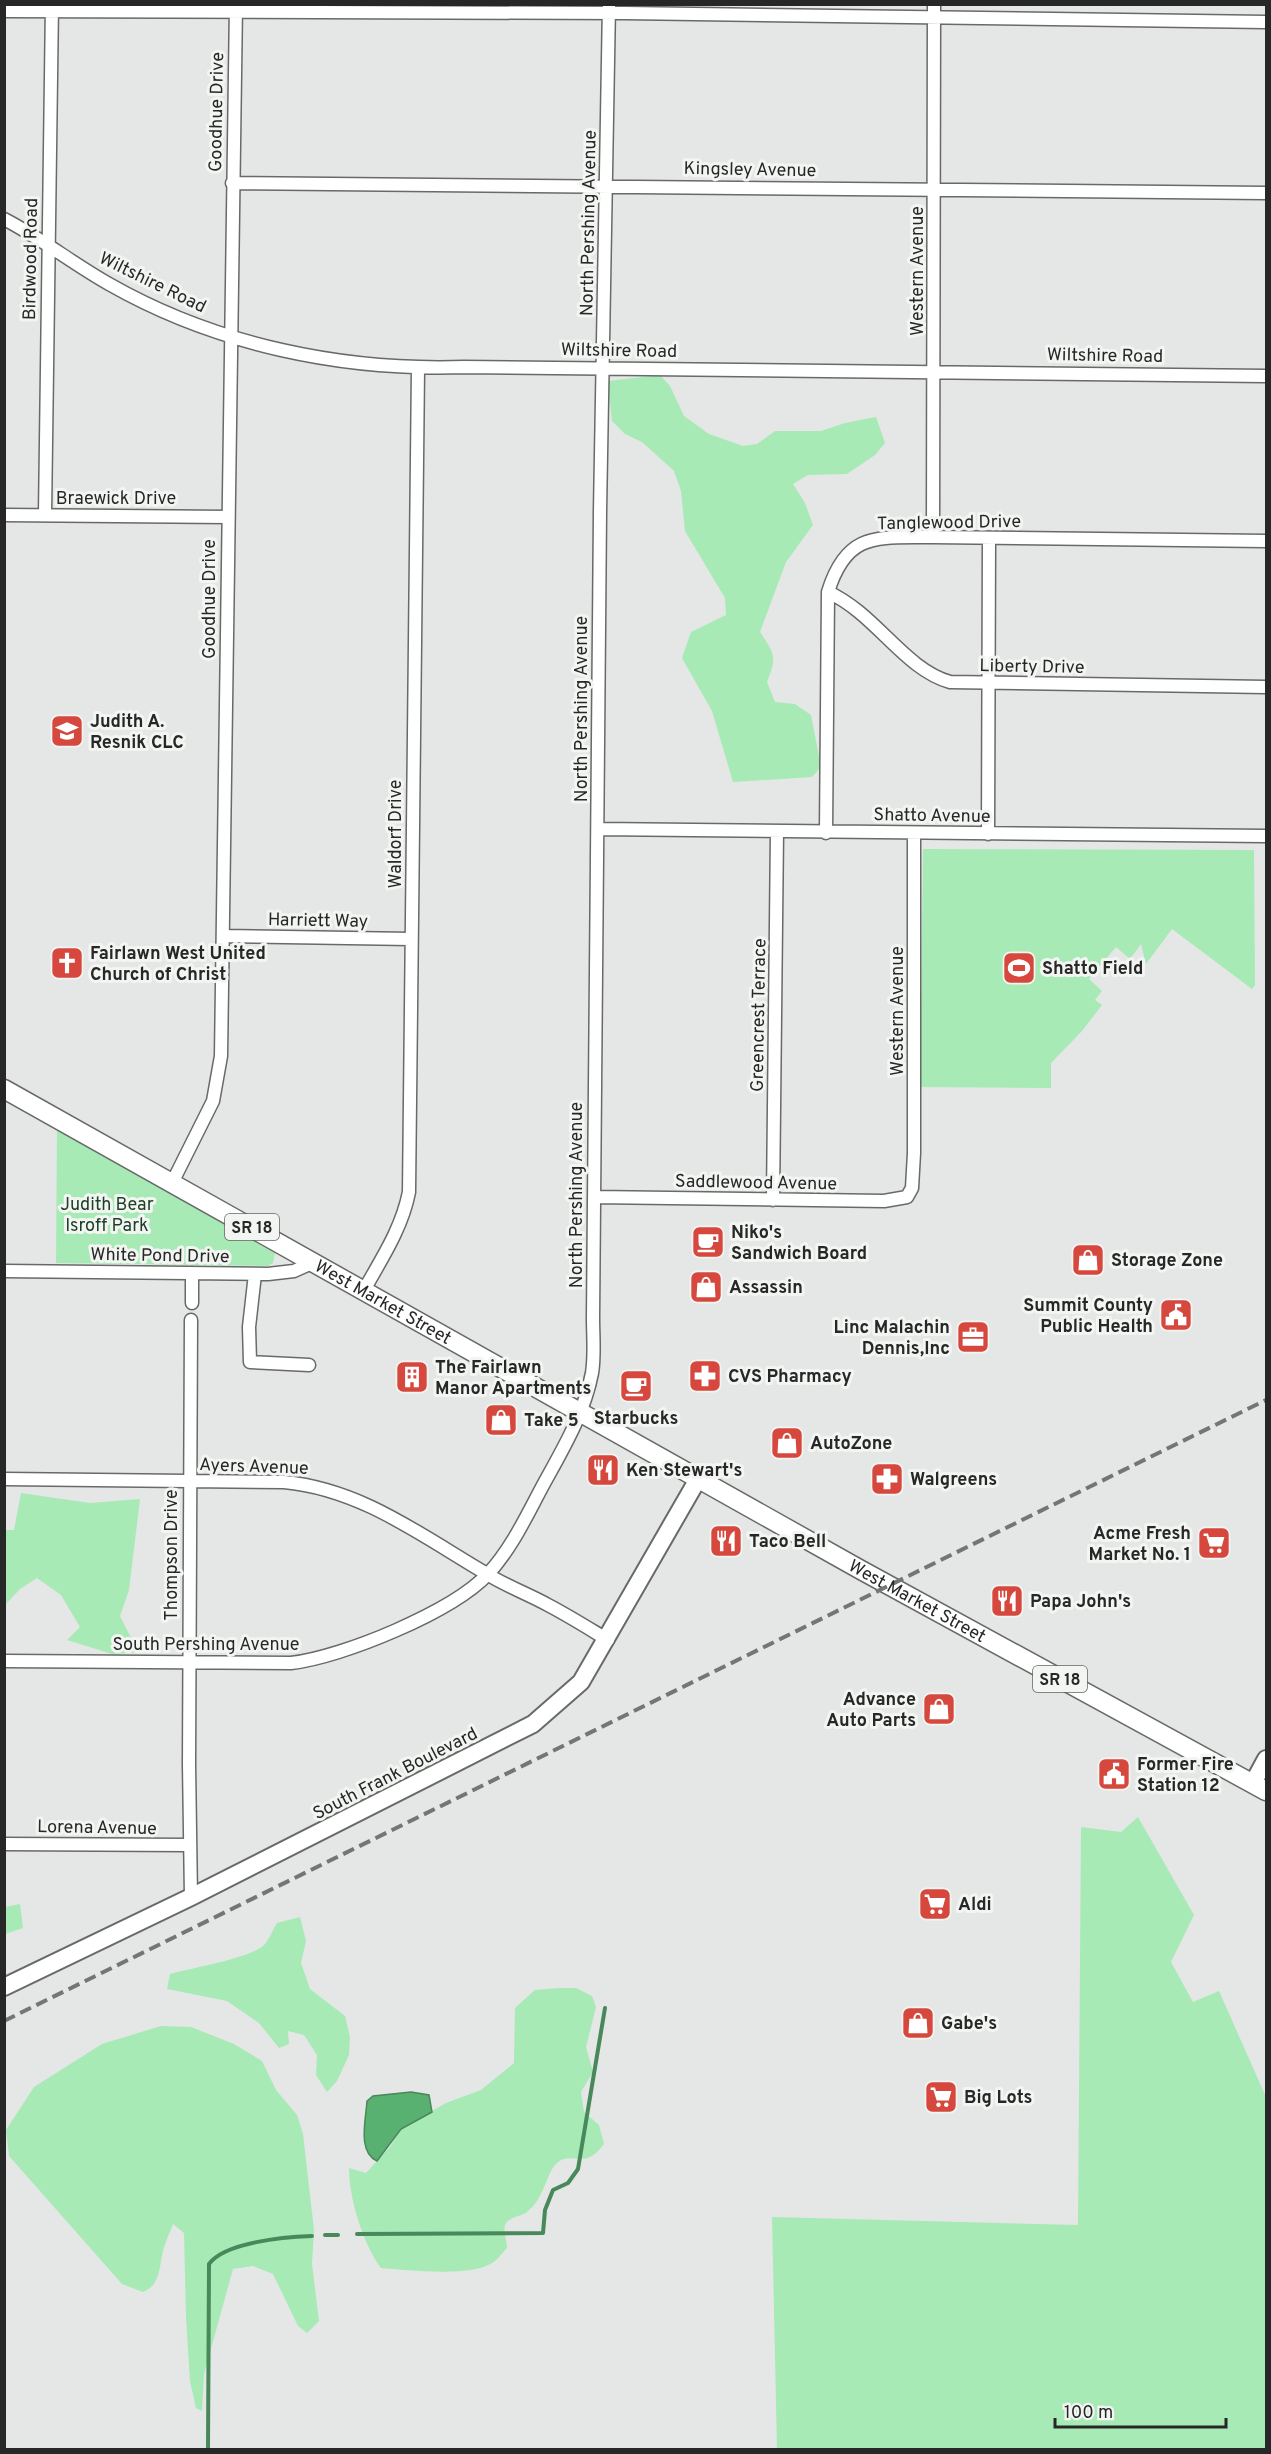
<svg xmlns="http://www.w3.org/2000/svg" width="1271" height="2454" viewBox="0 0 1271 2454" font-family="Overpass,sans-serif">
<rect width="100%" height="100%" fill="#e4e7e5"/>
<!-- green -->
<path fill="#a7eab6" d="M 660,375 L 670,386 L 684,416 L 709,434 L 743,446 L 757,444 L 775,431 L 821,431 L 845,423 L 876,417 L 885,443 L 875,455 L 847,474 L 808,475 L 793,484 L 805,503 L 813,525 L 786,562 L 760,632 C 775,654 777,657 767,682 L 775,702 L 795,704 L 811,715 L 821,767 L 812,777 L 733,782 L 712,711 L 682,658 L 691,632 L 726,615 L 725,598 L 685,531 L 681,491 L 674,471 L 642,442 L 625,434 L 612,421 L 608,381 Z
M 923,849 L 1254,850 L 1255,985 L 1252,989 L 1172,929 L 1146,964 L 1141,944 L 1130,959 L 1116,947 L 1089,979 L 1102,991 L 1095,1000 L 1102,1005 L 1082,1031 L 1051,1063 L 1051,1088 L 920,1087 Z
M 57,1130 L 275,1253 L 273,1263 L 268,1266 L 56,1263 Z
M 21,1493 L 90,1503 L 140,1499 L 129,1590 L 120,1616 L 138,1652 L 112,1654 L 67,1640 L 80,1627 L 61,1595 L 37,1578 L 20,1589 L 5,1605 L 5,1530 L 14,1530 Z
M 1138,1817 L 1194,1915 L 1171,1962 L 1193,2002 L 1219,1991 L 1266,2097 L 1266,2449 L 777,2449 L 772,2217 L 1078,2225 L 1081,1827 L 1121,1832 Z
M 20,1904 L 23,1928 L 5,1934 L 5,1907 Z
M 300,1917 L 306,1941 L 301,1963 L 310,1989 L 345,2016 L 350,2037 L 349,2055 L 337,2081 L 327,2092 L 316,2075 L 317,2055 L 304,2035 L 288,2031 L 289,2044 L 279,2048 L 259,2023 L 227,2001 L 167,1989 L 170,1974 C 191,1968 253,1958 265,1944 C 270,1938 273,1929 277,1923 Z
M 560,1988 L 576,1988 L 592,1996 L 596,2007 L 586,2047 L 593,2072 L 581,2092 L 584,2112 L 599,2125 L 604,2144 C 584,2172 572,2149 556,2164 C 546,2174 544,2199 528,2211 C 522,2217 509,2216 505,2225 C 503,2231 507,2241 507,2248 C 502,2253 497,2261 490,2264 C 469,2277 406,2270 381,2268 C 363,2244 349,2198 349,2168 L 366,2173 L 390,2147 L 401,2129 L 446,2103 L 481,2090 L 514,2063 L 515,2008 L 535,1990 Z
M 161,2026 L 191,2027 L 234,2044 L 262,2061 L 276,2090 L 297,2115 L 303,2134 L 314,2230 L 312,2264 L 319,2321 L 307,2333 L 298,2326 L 273,2274 L 253,2266 L 233,2269 L 204,2374 L 202,2411 L 196,2408 L 190,2381 L 186,2317 L 184,2233 L 173,2224 C 170,2233 165,2242 163,2251 C 159,2266 161,2285 143,2292 L 122,2284 L 9,2156 L 6,2130 L 34,2087 L 102,2044 Z"/>
<!-- water -->
<path fill="#58b171" stroke="#49885a" stroke-width="1.5" d="M 411,2092 L 429,2095 L 432,2112 L 401,2129 L 377,2161 C 357,2152 366,2119 367,2101 L 373,2096 Z"/>
<g fill="none" stroke-linecap="round" stroke-linejoin="round">
<!-- stream -->
<path stroke="#49885a" stroke-width="4" d="M 357,2234 L 543,2233 L 545,2210 L 553,2190 L 568,2183 L 578,2169 L 605,2008
M 325,2235 L 338,2235
M 208,2450 L 209,2264 C 225,2242 285,2237 312,2236"/>
<defs>
<path id="street" d="M 4,11 L 625,13 L 1266,22
M 232,183 L 1266,193
M 4,219 C 41,238 73,264 109,284 C 216,345 342,371 464,367 L 1266,376
M 4,515 L 228,517
M 45,515 L 52,4
M 933,537 L 934,4
M 828,592 C 876,614 904,669 950,682 L 1266,687
M 598,829 L 1266,836
M 826,833 L 828,592 C 847,530 879,538 933,537 L 1266,541
M 988,834 L 989,539
M 224,936 L 411,939
M 172,1183 L 213,1101 L 221,1056 L 236,4
M 594,1197 L 884,1201 L 907,1197 L 912,1188 L 914,1153 L 914,833
M 773,1200 L 777,831
M 4,1271 L 268,1274 L 294,1271 L 314,1262
M 192,1273 L 192,1303
M 255,1274 L 249,1327 L 250,1362 L 309,1365
M 364,1290 C 382,1258 402,1228 409,1192 L 418,368
M 191,1320 L 189,1764 L 191,1897
M 4,1479 L 284,1482 C 361,1489 422,1536 487,1574 C 506,1586 528,1594 548,1605 C 569,1616 588,1628 608,1640
M 4,1661 L 291,1663 C 343,1657 452,1612 488,1574 C 511,1549 525,1519 541,1489 C 561,1452 584,1415 592,1373 C 595,1355 593,1336 593,1318 L 600,512 L 609,4
M 4,1844 L 189,1845"/>
<path id="secondary" d="M 1253,1783 L 1266,1759
M 4,1987 L 191,1897 L 533,1724 L 581,1682 L 698,1479"/>
<g id="primary">
<path id="s1" d="M 4,1089 L 861,1570 L 1266,1791"/>
</g>
</defs>
<!-- street casing -->
<use href="#street" stroke="#676a67" stroke-width="15"/>
<!-- secondary casing -->
<use href="#secondary" stroke="#676a67" stroke-width="20"/>
<!-- primary casing -->
<use href="#primary" stroke="#676a67" stroke-width="21"/>
<!-- street -->
<use href="#street" stroke="#fff" stroke-width="12"/>
<!-- secondary -->
<use href="#secondary" stroke="#fff" stroke-width="16"/>
<!-- primary -->
<use href="#primary" stroke="#fff" stroke-width="18"/>
<!-- rail -->
<path stroke="#747675" stroke-width="4" stroke-dasharray="12 6" stroke-linecap="butt" d="M 4,2021 L 1266,1400"/>
</g>
<!-- icons -->
<defs>
<symbol id="school-square" viewBox="-11 -11 22 22"><rect x="-9" y="-9" width="18" height="18" rx="4" fill="#d6483e" stroke="#f2f5f2"/><path d="M0-5L7-2L0 1L-7-2ZM-4 1L0 2.5L4 1V4Q0 6-4 4Z" fill="#fff"/></symbol>
<symbol id="church-square" viewBox="-11 -11 22 22"><rect x="-9" y="-9" width="18" height="18" rx="4" fill="#d6483e" stroke="#f2f5f2"/><path d="M-1.2-6h2.4v3.5h3.3v2.4h-3.3V6h-2.4V-.1h-3.3v-2.4h3.3Z" fill="#fff"/></symbol>
<symbol id="stadium-square" viewBox="-11 -11 22 22"><rect x="-9" y="-9" width="18" height="18" rx="4" fill="#d6483e" stroke="#f2f5f2"/><path d="M0-5a6.5 5 0 1 0 0 10a6.5 5 0 1 0 0-10ZM-3.5-1.8h7v3.6h-7Z" fill="#fff"/></symbol>
<symbol id="cafe-square" viewBox="-11 -11 22 22"><rect x="-9" y="-9" width="18" height="18" rx="4" fill="#d6483e" stroke="#f2f5f2"/><path d="M-5.5-4.5H6V0H3Q3 3.5 0 3.5H-2.5Q-5.5 3.5-5.5 0ZM3-3.2v2h1.7v-2ZM-6 4.5H4V6H-6Z" fill="#fff"/></symbol>
<symbol id="shop-square" viewBox="-11 -11 22 22"><rect x="-9" y="-9" width="18" height="18" rx="4" fill="#d6483e" stroke="#f2f5f2"/><path d="M-5-2.5h2.3a2.7 3.5 0 0 1 5.4 0H5L5.5 6h-11ZM-1.5-2.5h3a1.5 2.3 0 0 0-3 0Z" fill="#fff"/></symbol>
<symbol id="civic-square" viewBox="-11 -11 22 22"><rect x="-9" y="-9" width="18" height="18" rx="4" fill="#d6483e" stroke="#f2f5f2"/><path d="M-.6-6.5H3V-4.5H.6V-3L4-1V1h2V6H-6V1h2V-1L-.6-3ZM-1.2 2.5V6h2.4V2.5Z" fill="#fff"/></symbol>
<symbol id="office-square" viewBox="-11 -11 22 22"><rect x="-9" y="-9" width="18" height="18" rx="4" fill="#d6483e" stroke="#f2f5f2"/><path d="M-6-3h4V-5.5h4V-3h4V5H-6ZM-1-4.5V-3h2v-1.5ZM-6 0V1H6V0Z" fill="#fff"/></symbol>
<symbol id="pharmacy-square" viewBox="-11 -11 22 22"><rect x="-9" y="-9" width="18" height="18" rx="4" fill="#d6483e" stroke="#f2f5f2"/><path d="M-2-6h4v4h4v4h-4v4h-4v-4h-4v-4h4Z" fill="#fff"/></symbol>
<symbol id="building-square" viewBox="-11 -11 22 22"><rect x="-9" y="-9" width="18" height="18" rx="4" fill="#d6483e" stroke="#f2f5f2"/><path d="M-4-6H4V6H1V3H-1V6H-4ZM-2.5-4.3h1.7v1.8h-1.7ZM.8-4.3h1.7v1.8H.8ZM-2.5-1h1.7V.8h-1.7ZM.8-1h1.7V.8H.8Z" fill="#fff"/></symbol>
<symbol id="restaurant-square" viewBox="-11 -11 22 22"><rect x="-9" y="-9" width="18" height="18" rx="4" fill="#d6483e" stroke="#f2f5f2"/><path d="M-5-6h1v4h1v-4h1v4h1v-4h1v5L-1.5 .5V6h-2V.5L-5-1ZM5-6V6H3V1.5H1.5Q1.5-4 5-6Z" fill="#fff"/></symbol>
<symbol id="supermarket-square" viewBox="-11 -11 22 22"><rect x="-9" y="-9" width="18" height="18" rx="4" fill="#d6483e" stroke="#f2f5f2"/><path d="M-6-5.5h2.5l.6 2H6L4.5 2H-2.5L-4.4-4H-6ZM-1.5 3.2a1.3 1.3 0 1 0 .1 0ZM3 3.2a1.3 1.3 0 1 0 .1 0Z" fill="#fff"/></symbol>
</defs>
<g fill-rule="evenodd">
<use href="#school-square" x="48" y="712" width="38" height="38"/>
<use href="#church-square" x="48" y="944" width="38" height="38"/>
<use href="#stadium-square" x="1000" y="949" width="38" height="38"/>
<use href="#cafe-square" x="689" y="1223" width="38" height="38"/>
<use href="#shop-square" x="1069" y="1241" width="38" height="38"/>
<use href="#shop-square" x="687" y="1268" width="38" height="38"/>
<use href="#civic-square" x="1157" y="1296" width="38" height="38"/>
<use href="#office-square" x="954" y="1318" width="38" height="38"/>
<use href="#pharmacy-square" x="686" y="1357" width="38" height="38"/>
<use href="#building-square" x="393" y="1358" width="38" height="38"/>
<use href="#cafe-square" x="617" y="1367" width="38" height="38"/>
<use href="#shop-square" x="482" y="1401" width="38" height="38"/>
<use href="#shop-square" x="768" y="1424" width="38" height="38"/>
<use href="#restaurant-square" x="584" y="1451" width="38" height="38"/>
<use href="#pharmacy-square" x="868" y="1460" width="38" height="38"/>
<use href="#restaurant-square" x="707" y="1522" width="38" height="38"/>
<use href="#supermarket-square" x="1195" y="1524" width="38" height="38"/>
<use href="#restaurant-square" x="988" y="1582" width="38" height="38"/>
<use href="#shop-square" x="920" y="1690" width="38" height="38"/>
<use href="#civic-square" x="1095" y="1755" width="38" height="38"/>
<use href="#supermarket-square" x="916" y="1885" width="38" height="38"/>
<use href="#shop-square" x="899" y="2004" width="38" height="38"/>
<use href="#supermarket-square" x="922" y="2078" width="38" height="38"/>
</g>
<g text-anchor="middle" stroke-width="6" stroke-linejoin="round" paint-order="stroke">
<!-- shield labels -->
<g fill="#f2f5f2" stroke="#636563" stroke-width="1.5">
<rect x="225" y="1214" width="54" height="26" rx="4.5"/>
<rect x="1033" y="1666" width="54" height="26" rx="4.5"/>
</g>
<g font-size="16" font-weight="bold" fill="#262726">
<text x="252" y="1233">SR 18</text>
<text x="1060" y="1685">SR 18</text>
</g>
<!-- street labels -->
<g font-size="18" fill="#262726" stroke="#f2f5f2">
<text transform="translate(216 112) rotate(-89)" y="6">Goodhue Drive</text>
<text transform="translate(750 169) rotate(1)" y="6">Kingsley Avenue</text>
<text transform="translate(588 223) rotate(-89)" y="6">North Pershing Avenue</text>
<text transform="translate(30 259) rotate(-89)" y="6">Birdwood Road</text>
<text transform="translate(917 271) rotate(-90)" y="6">Western Avenue</text>
<text transform="translate(153 282) rotate(26)" y="6">Wiltshire Road</text>
<text transform="translate(619 350) rotate(1)" y="6">Wiltshire Road</text>
<text transform="translate(1105 355) rotate(1)" y="6">Wiltshire Road</text>
<text x="116" y="504">Braewick Drive</text>
<text transform="translate(949 522) rotate(-1)" y="6">Tanglewood Drive</text>
<text transform="translate(209 599) rotate(-90)" y="6">Goodhue Drive</text>
<text transform="translate(1032 666) rotate(1)" y="6">Liberty Drive</text>
<text transform="translate(581 709) rotate(-90)" y="6">North Pershing Avenue</text>
<text transform="translate(932 815) rotate(1)" y="6">Shatto Avenue</text>
<text transform="translate(395 834) rotate(-90)" y="6">Waldorf Drive</text>
<text transform="translate(318 920) rotate(1)" y="6">Harriett Way</text>
<text transform="translate(897 1011) rotate(-90)" y="6">Western Avenue</text>
<text transform="translate(758 1015) rotate(-89)" y="6">Greencrest Terrace</text>
<text transform="translate(756 1182) rotate(1)" y="6">Saddlewood Avenue</text>
<text transform="translate(576 1195) rotate(-90)" y="6">North Pershing Avenue</text>
<text transform="translate(160 1255) rotate(1)" y="6">White Pond Drive</text>
<text dy="6" stroke="none"><textPath href="#s1" startOffset="435">West Market Street</textPath></text>
<text transform="translate(254 1466) rotate(2)" y="6">Ayers Avenue</text>
<text transform="translate(171 1555) rotate(-90)" y="6">Thompson Drive</text>
<text dy="6" stroke="none"><textPath href="#s1" startOffset="1047">West Market Street</textPath></text>
<text x="206" y="1650">South Pershing Avenue</text>
<text transform="translate(395 1773) rotate(-27)" y="6">South Frank Boulevard</text>
<text transform="translate(97 1827) rotate(1)" y="6">Lorena Avenue</text>
</g>
<!-- poi labels -->
<g font-size="18" font-weight="bold" fill="#262726" stroke="#f2f5f2" text-anchor="start">
<text x="90" y="727">Judith A.<tspan x="90" dy="21">Resnik CLC</tspan></text>
<text x="90" y="959">Fairlawn West United<tspan x="90" dy="21">Church of Christ</tspan></text>
<text x="1042" y="974">Shatto Field</text>
<text x="731" y="1238">Niko's<tspan x="731" dy="21">Sandwich Board</tspan></text>
<text x="1111" y="1266">Storage Zone</text>
<text x="729" y="1293">Assassin</text>
<text x="1153" y="1311" text-anchor="end">Summit County<tspan x="1153" dy="21">Public Health</tspan></text>
<text x="950" y="1333" text-anchor="end">Linc Malachin<tspan x="950" dy="21">Dennis,Inc</tspan></text>
<text x="435" y="1373">The Fairlawn<tspan x="435" dy="21">Manor Apartments</tspan></text>
<text x="728" y="1382">CVS Pharmacy</text>
<text x="636" y="1424" text-anchor="middle">Starbucks</text>
<text x="524" y="1426">Take 5</text>
<text x="810" y="1449">AutoZone</text>
<text x="626" y="1476">Ken Stewart's</text>
<text x="910" y="1485">Walgreens</text>
<text x="1191" y="1539" text-anchor="end">Acme Fresh<tspan x="1191" dy="21">Market No. 1</tspan></text>
<text x="749" y="1547">Taco Bell</text>
<text x="1030" y="1607">Papa John's</text>
<text x="916" y="1705" text-anchor="end">Advance<tspan x="916" dy="21">Auto Parts</tspan></text>
<text x="1137" y="1770">Former Fire<tspan x="1137" dy="21">Station 12</tspan></text>
<text x="958" y="1910">Aldi</text>
<text x="941" y="2029">Gabe's</text>
<text x="964" y="2103">Big Lots</text>
</g>
<!-- park labels -->
<g font-size="18" fill="#1c4127" stroke="#f2f5f2">
<text x="107" y="1210">Judith Bear<tspan x="107" dy="21">Isroff Park</tspan></text>
</g>
</g>
<!-- border -->
<rect width="1271" height="2454" fill="none" stroke="#262726" stroke-width="12"/>
<!-- scale -->
<path d="M1055 2418v9h171v-9" fill="none" stroke="#262726" stroke-width="3"/>
<text x="1064" y="2418" font-size="18" fill="#262726" stroke="#f2f5f2" stroke-width="4.5" paint-order="stroke">100 m</text>
</svg>
